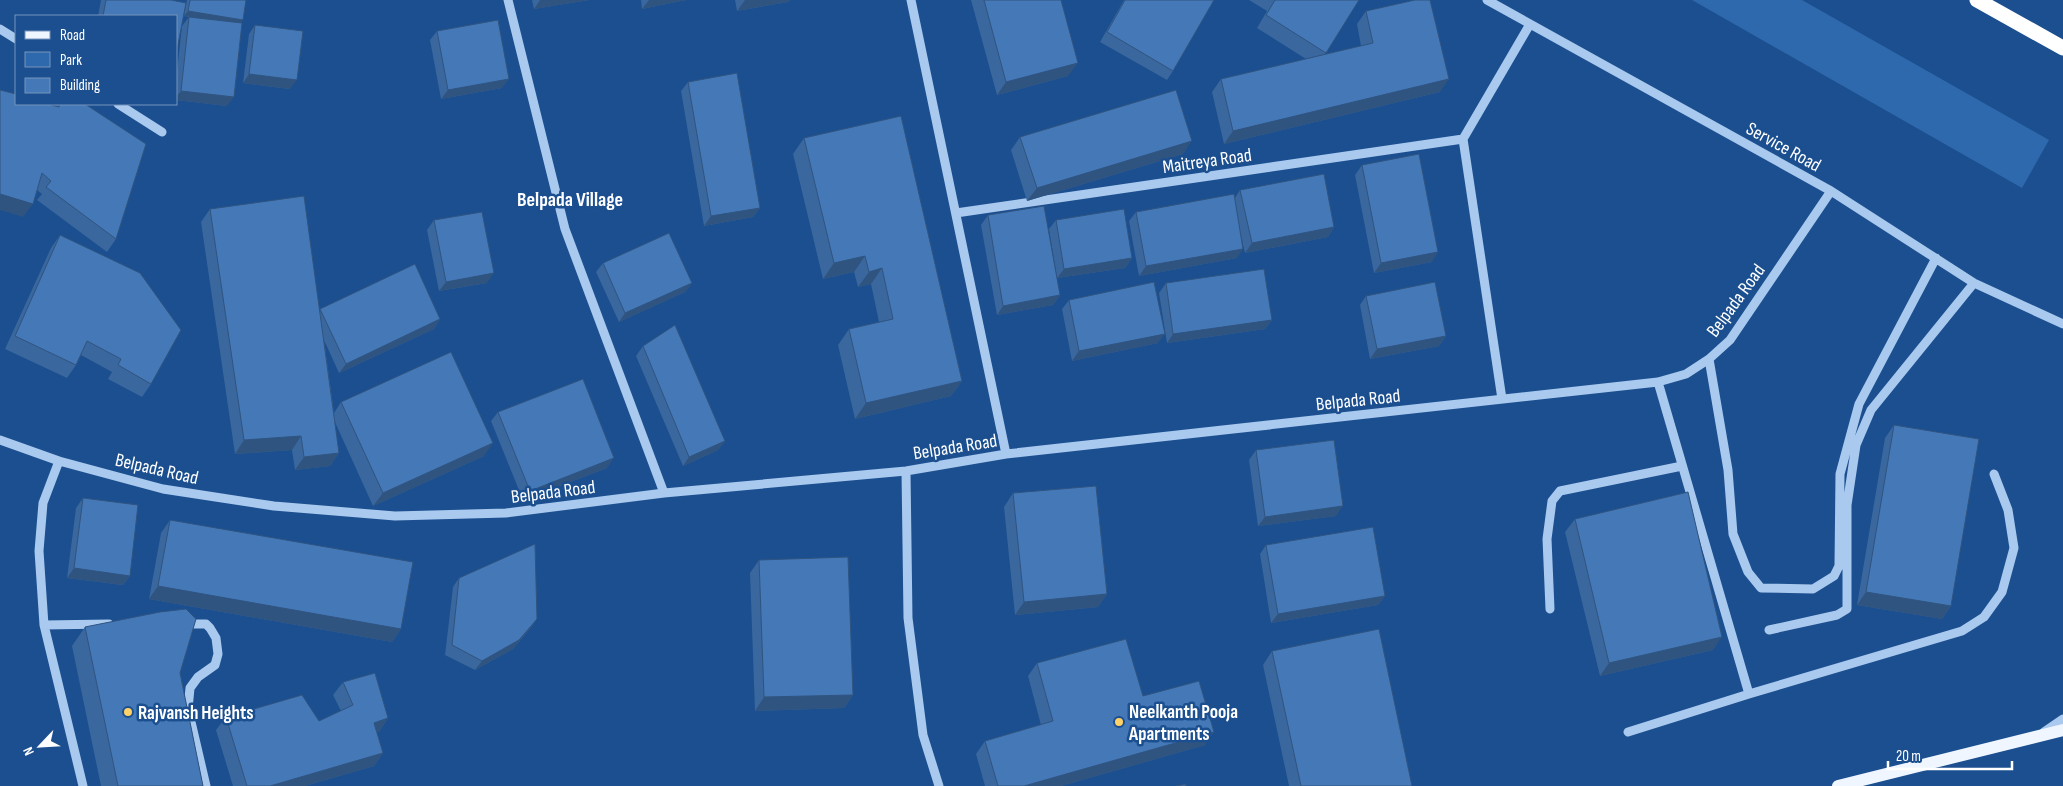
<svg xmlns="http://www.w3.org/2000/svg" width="2063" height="786" viewBox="0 0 2063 786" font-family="'Sofia Sans Condensed',sans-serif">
<rect width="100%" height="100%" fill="#1b4f8f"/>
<!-- green -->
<path fill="#2e69ad" d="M 1692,0 L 1802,0 L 2049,140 L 2022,188 Z"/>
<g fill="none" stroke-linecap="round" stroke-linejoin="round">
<!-- minor -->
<path stroke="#a9c9ee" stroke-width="9" d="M 508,0 L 565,229 L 664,493
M 911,0 L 1006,454
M 1487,0 L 1831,191 L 1974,283 L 2063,324
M 0,29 L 16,39
M 118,104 L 162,132
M 956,213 L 1463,139
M 1709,359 L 1728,470 L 1733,534 L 1748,572 L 1761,588 L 1813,589 L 1834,576 L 1839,566 L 1840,474 L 1859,404 L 1936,258
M 1658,382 L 1749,694 L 1962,631 L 1984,617 L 2002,592 L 2014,548 L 2008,510 L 1994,474
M 1502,399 L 1463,139 L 1530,24
M 0,440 L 59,461 L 163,489 L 274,506 L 395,516 L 506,513 L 664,493 L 906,471 L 1006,454 L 1658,382 L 1686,374 L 1709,359 L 1730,340 L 1831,191
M 59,461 L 43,503 L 39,551 L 44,625 L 83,786
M 906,471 L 908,618 L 923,735 L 939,786
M 1550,609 L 1547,539 L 1552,501 L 1560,491 L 1682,466
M 182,624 L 206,624 L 210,628 L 216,638 L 218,654 L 215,665 L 198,677 L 190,688 L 188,709 L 206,786
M 44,625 L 109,624
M 1769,630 L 1837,615 L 1847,609 L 1847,505 L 1856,445 L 1871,410 L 1974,283
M 1628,732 L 1749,694
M 2044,732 L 2063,719"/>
<!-- major -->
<path stroke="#f0f6ff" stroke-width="12" d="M 1838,786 L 2063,730"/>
<!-- highway -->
<path stroke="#fff" stroke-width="15" d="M 1977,0 L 2063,48"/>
</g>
<!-- wall -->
<path fill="#3a679d" d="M 101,0 L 171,0 L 176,16 L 98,16 Z
M 187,0 L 246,0 L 241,23 L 227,106 L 176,100 L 176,80 L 182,26 L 189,17 L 184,16 Z
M 532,0 L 589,0 L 534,9 Z
M 641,0 L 686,0 L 642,9 Z
M 735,0 L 790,0 L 788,2 L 737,11 Z
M 971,0 L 1061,0 L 1068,76 L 997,95 Z
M 1124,0 L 1214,0 L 1173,71 L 1167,80 L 1100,42 Z
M 1249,0 L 1359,0 L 1325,54 L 1361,46 L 1357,24 L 1366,11 L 1440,92 L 1224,144 L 1212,92 L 1221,79 L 1306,59 L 1257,28 L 1267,11 Z
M 255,25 L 290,89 L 243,83 L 249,34 Z
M 437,31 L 502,88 L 441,99 L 430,40 Z
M 688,82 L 760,208 L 753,217 L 704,226 L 681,91 Z
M 55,104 L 85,104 L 116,239 L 107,252 L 37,200 L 42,194 L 37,190 L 23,217 Z
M 1020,137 L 1183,154 L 1027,201 L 1011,150 Z
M 804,138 L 962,381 L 951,396 L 855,419 L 838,345 L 849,329 L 879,322 L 871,284 L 858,287 L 854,272 L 823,279 L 793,154 Z
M 1362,165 L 1432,262 L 1374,273 L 1355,175 Z
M 1240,190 L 1334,227 L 1328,237 L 1245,253 L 1240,232 L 1237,258 L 1139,276 L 1129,221 L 1136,212 L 1235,198 Z
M 210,209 L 320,310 L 320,309 L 440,319 L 434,329 L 339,373 L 324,340 L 334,413 L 341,402 L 484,456 L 373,506 L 334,420 L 339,453 L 330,466 L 295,470 L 292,450 L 235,454 L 201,222 Z
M 988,215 L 1060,295 L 1053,305 L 997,315 L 981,225 Z
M 434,220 L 487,283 L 439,291 L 427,230 Z
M 1056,220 L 1132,258 L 1125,268 L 1057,278 L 1049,229 Z
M 60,235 L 151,384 L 142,397 L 108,379 L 112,372 L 81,355 L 76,365 L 67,378 L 5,349 L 51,248 Z
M 603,263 L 692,283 L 685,292 L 619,322 L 596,272 Z
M 1166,283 L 1272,320 L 1265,329 L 1167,343 L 1159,293 Z
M 1366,296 L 1446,336 L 1439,346 L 1370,359 L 1360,305 Z
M 1069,300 L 1158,343 L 1072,361 L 1062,309 Z
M 643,346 L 725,441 L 718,450 L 683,466 L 636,356 Z
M 498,412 L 607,468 L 523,500 L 491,421 Z
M 1894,425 L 1951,606 L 1942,619 L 1857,605 L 1885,438 Z
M 1256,450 L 1336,516 L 1258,526 L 1249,460 Z
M 1013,493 L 1107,594 L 1098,607 L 1015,615 L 1004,507 Z
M 83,498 L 130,576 L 123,585 L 67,578 L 76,508 Z
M 1575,519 L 1713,650 L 1600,676 L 1565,532 Z
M 170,520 L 401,629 L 392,642 L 149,599 L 161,533 Z
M 1266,545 L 1385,596 L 1378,605 L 1271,623 L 1260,554 Z
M 759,560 L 853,695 L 844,708 L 755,711 L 750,573 Z
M 459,578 L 537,619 L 530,629 L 513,649 L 475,670 L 445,655 L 453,587 Z
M 85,627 L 180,673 L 203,786 L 101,786 L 72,646 Z
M 1272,651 L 1412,786 L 1289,786 L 1263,665 Z
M 1037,663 L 1143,696 L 1205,745 L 1061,786 L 985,786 L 976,754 L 985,741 L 1041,725 L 1028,676 Z
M 343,682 L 388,718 L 379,732 L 377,732 L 383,753 L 374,766 L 305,786 L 233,786 L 216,730 L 226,717 L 319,721 L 341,711 L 333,695 Z"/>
<!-- shaded-wall -->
<path fill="#305480" d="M 540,0 L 589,0 L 534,9 Z
M 649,0 L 686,0 L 642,9 Z
M 745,0 L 790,0 L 788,2 L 737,11 Z
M 188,11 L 243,20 L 239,25 L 184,16 Z
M 1078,63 L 1068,76 L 997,95 L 1006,82 Z
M 249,74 L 297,80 L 290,89 L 243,83 Z
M 509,79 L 502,88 L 441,99 L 448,90 Z
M 1449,79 L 1440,92 L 1224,144 L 1233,131 Z
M 181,91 L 234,97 L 227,106 L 176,100 L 176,97 Z
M 1192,141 L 1183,154 L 1027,201 L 1037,188 Z
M 0,194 L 33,204 L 23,217 L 0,210 Z
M 760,208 L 753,217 L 704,226 L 711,216 Z
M 1334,227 L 1328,237 L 1245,253 L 1252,243 Z
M 1243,249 L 1237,258 L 1139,276 L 1146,266 Z
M 1438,252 L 1432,262 L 1374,273 L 1381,263 Z
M 865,256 L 854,272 L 823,279 L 834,263 Z
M 1132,258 L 1125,268 L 1057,278 L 1064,269 Z
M 882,268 L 871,284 L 858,287 L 869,272 Z
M 494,273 L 487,283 L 439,291 L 446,282 Z
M 692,283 L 685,292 L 619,322 L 625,313 Z
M 1060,295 L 1053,305 L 997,315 L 1003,306 Z
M 440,319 L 434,329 L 339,373 L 346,364 Z
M 1272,320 L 1265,329 L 1167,343 L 1173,334 Z
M 1165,334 L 1158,343 L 1072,361 L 1079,351 Z
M 1446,336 L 1439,346 L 1370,359 L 1377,349 Z
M 962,381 L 951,396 L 855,419 L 866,403 Z
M 301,436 L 292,450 L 235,454 L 244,440 Z
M 725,441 L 718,450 L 683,466 L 689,457 Z
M 493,443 L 484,456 L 373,506 L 383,493 Z
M 339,453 L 330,466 L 295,470 L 304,457 Z
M 614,458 L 607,468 L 523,500 L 530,491 Z
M 1343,506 L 1336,516 L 1258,526 L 1265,517 Z
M 74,568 L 130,576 L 123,585 L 67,578 Z
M 158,586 L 401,629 L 392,642 L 149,599 Z
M 1866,592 L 1951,606 L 1942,619 L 1857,605 Z
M 1107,594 L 1098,607 L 1015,615 L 1024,602 Z
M 1385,596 L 1378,605 L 1271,623 L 1278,614 Z
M 537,619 L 530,629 L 513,649 L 475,670 L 482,661 Z
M 1722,637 L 1713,650 L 1600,676 L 1609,663 Z
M 853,695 L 844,708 L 755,711 L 764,697 Z
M 388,718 L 379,732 L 365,736 L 374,723 Z
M 1214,732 L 1205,745 L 1061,786 L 1024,786 Z
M 383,753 L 374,766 L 305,786 L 270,786 Z"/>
<!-- building -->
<path fill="#4478b7" stroke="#305480" d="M 106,0 L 171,0 L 186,3 L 176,55 L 176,16 L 103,16 Z
M 190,0 L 246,0 L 243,20 L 188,11 Z
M 984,0 L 1061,0 L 1078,63 L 1006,82 Z
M 1125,0 L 1214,0 L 1173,71 L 1107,32 Z
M 1275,0 L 1359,0 L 1326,53 L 1266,15 Z
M 1415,0 L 1430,0 L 1449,79 L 1233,131 L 1221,79 L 1373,43 L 1366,11 Z
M 189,17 L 242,23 L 234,97 L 181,91 Z
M 498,20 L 509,79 L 448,90 L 437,31 Z
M 255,25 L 303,31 L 297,80 L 249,74 Z
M 737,73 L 760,208 L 711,216 L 688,82 Z
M 0,90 L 16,94 L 16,104 L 48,104 L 59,107 L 60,104 L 85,104 L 146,144 L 116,239 L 46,187 L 51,181 L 42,173 L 33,204 L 0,194 Z
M 1176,90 L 1192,141 L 1037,188 L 1020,137 Z
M 901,116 L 962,381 L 866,403 L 849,329 L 893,319 L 882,268 L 869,272 L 865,256 L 834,263 L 804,138 Z
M 1419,154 L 1438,252 L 1381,263 L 1362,165 Z
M 1324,174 L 1334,227 L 1252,243 L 1240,190 Z
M 1234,194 L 1243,249 L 1146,266 L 1136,212 Z
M 304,196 L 339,453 L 304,457 L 301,436 L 244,440 L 210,209 Z
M 1044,206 L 1060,295 L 1003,306 L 988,215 Z
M 1124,209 L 1132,258 L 1064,269 L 1056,220 Z
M 482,212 L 494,273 L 446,282 L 434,220 Z
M 669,233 L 692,283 L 625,313 L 603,263 Z
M 60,235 L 140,273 L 181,330 L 151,384 L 118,365 L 121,359 L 87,341 L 76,365 L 15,336 Z
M 415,264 L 440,319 L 346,364 L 320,309 Z
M 1264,269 L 1272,320 L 1173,334 L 1166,283 Z
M 1154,282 L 1165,334 L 1079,351 L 1069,300 Z
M 1435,282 L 1446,336 L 1377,349 L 1366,296 Z
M 675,325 L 725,441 L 689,457 L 643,346 Z
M 451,352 L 493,443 L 383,493 L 341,402 Z
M 583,379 L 614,458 L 530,491 L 498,412 Z
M 1894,425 L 1979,439 L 1951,606 L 1866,592 Z
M 1334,440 L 1343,506 L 1265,517 L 1256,450 Z
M 1096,486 L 1107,594 L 1024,602 L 1013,493 Z
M 1688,492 L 1722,637 L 1609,663 L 1575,519 Z
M 83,498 L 138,505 L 130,576 L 74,568 Z
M 170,520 L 413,562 L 401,629 L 158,586 Z
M 1373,527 L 1385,596 L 1278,614 L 1266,545 Z
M 535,544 L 537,619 L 519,640 L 482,661 L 452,645 L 459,578 Z
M 848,557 L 853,695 L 764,697 L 759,560 Z
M 186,609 L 196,619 L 180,673 L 203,786 L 118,786 L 85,627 L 160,612 Z
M 1379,629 L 1412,786 L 1301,786 L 1272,651 Z
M 1126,639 L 1143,696 L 1199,681 L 1214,732 L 1024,786 L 998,786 L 985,741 L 1053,721 L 1037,663 Z
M 375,673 L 388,718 L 374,723 L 383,753 L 270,786 L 247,786 L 226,717 L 302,695 L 319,721 L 353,705 L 343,682 Z
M 1186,784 L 1186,786 L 1176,786 Z"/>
<!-- markers -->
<g fill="#ffd166" stroke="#1b4f8f" stroke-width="2">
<circle cx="128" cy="712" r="5"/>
<circle cx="1119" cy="722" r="5"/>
</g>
<g text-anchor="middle" stroke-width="5" stroke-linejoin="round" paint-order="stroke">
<!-- street labels -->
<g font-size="19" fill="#fff" stroke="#1b4f8f">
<text transform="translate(1784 146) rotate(29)" y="7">Service Road</text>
<text transform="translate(1207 160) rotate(-8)" y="7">Maitreya Road</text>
<text transform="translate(1735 300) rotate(-54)" y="7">Belpada Road</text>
<text transform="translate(1358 399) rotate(-6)" y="7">Belpada Road</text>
<text transform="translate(955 446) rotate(-9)" y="7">Belpada Road</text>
<text transform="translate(157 468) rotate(13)" y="7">Belpada Road</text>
<text transform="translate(553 491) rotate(-7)" y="7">Belpada Road</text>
</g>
<!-- poi labels -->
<g font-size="19" font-weight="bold" fill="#fff" stroke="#1b4f8f" text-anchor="start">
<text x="1129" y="718">Neelkanth Pooja<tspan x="1129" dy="22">Apartments</tspan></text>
<text x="138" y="719">Rajvansh Heights</text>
</g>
<!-- neighbourhood labels -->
<g font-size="20" font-weight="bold" fill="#fff" stroke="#1b4f8f">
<text x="570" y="206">Belpada Village</text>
</g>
</g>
<!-- legend -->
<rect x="15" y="15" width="162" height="90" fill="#1b4f8f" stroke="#7695bc"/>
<rect x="25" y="31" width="25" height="8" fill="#f0f6ff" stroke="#7695bc"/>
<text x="60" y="40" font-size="15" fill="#ffffff">Road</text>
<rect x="25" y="52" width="25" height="15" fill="#2e69ad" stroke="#7695bc"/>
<text x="60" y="65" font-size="15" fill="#ffffff">Park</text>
<rect x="25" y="78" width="25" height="15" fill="#4478b7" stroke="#7695bc"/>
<text x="60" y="90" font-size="15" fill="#ffffff">Building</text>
<!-- north arrow -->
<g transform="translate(40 746) rotate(245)" stroke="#1b4f8f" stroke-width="4" paint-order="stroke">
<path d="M0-4L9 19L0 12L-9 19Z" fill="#ffffff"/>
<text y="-8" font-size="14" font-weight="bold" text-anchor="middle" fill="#ffffff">N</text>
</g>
<!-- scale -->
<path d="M1888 761v8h124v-8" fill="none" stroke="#ffffff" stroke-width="2.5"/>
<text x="1896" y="761" font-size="15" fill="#ffffff" stroke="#1b4f8f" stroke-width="4" paint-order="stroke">20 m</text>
</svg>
